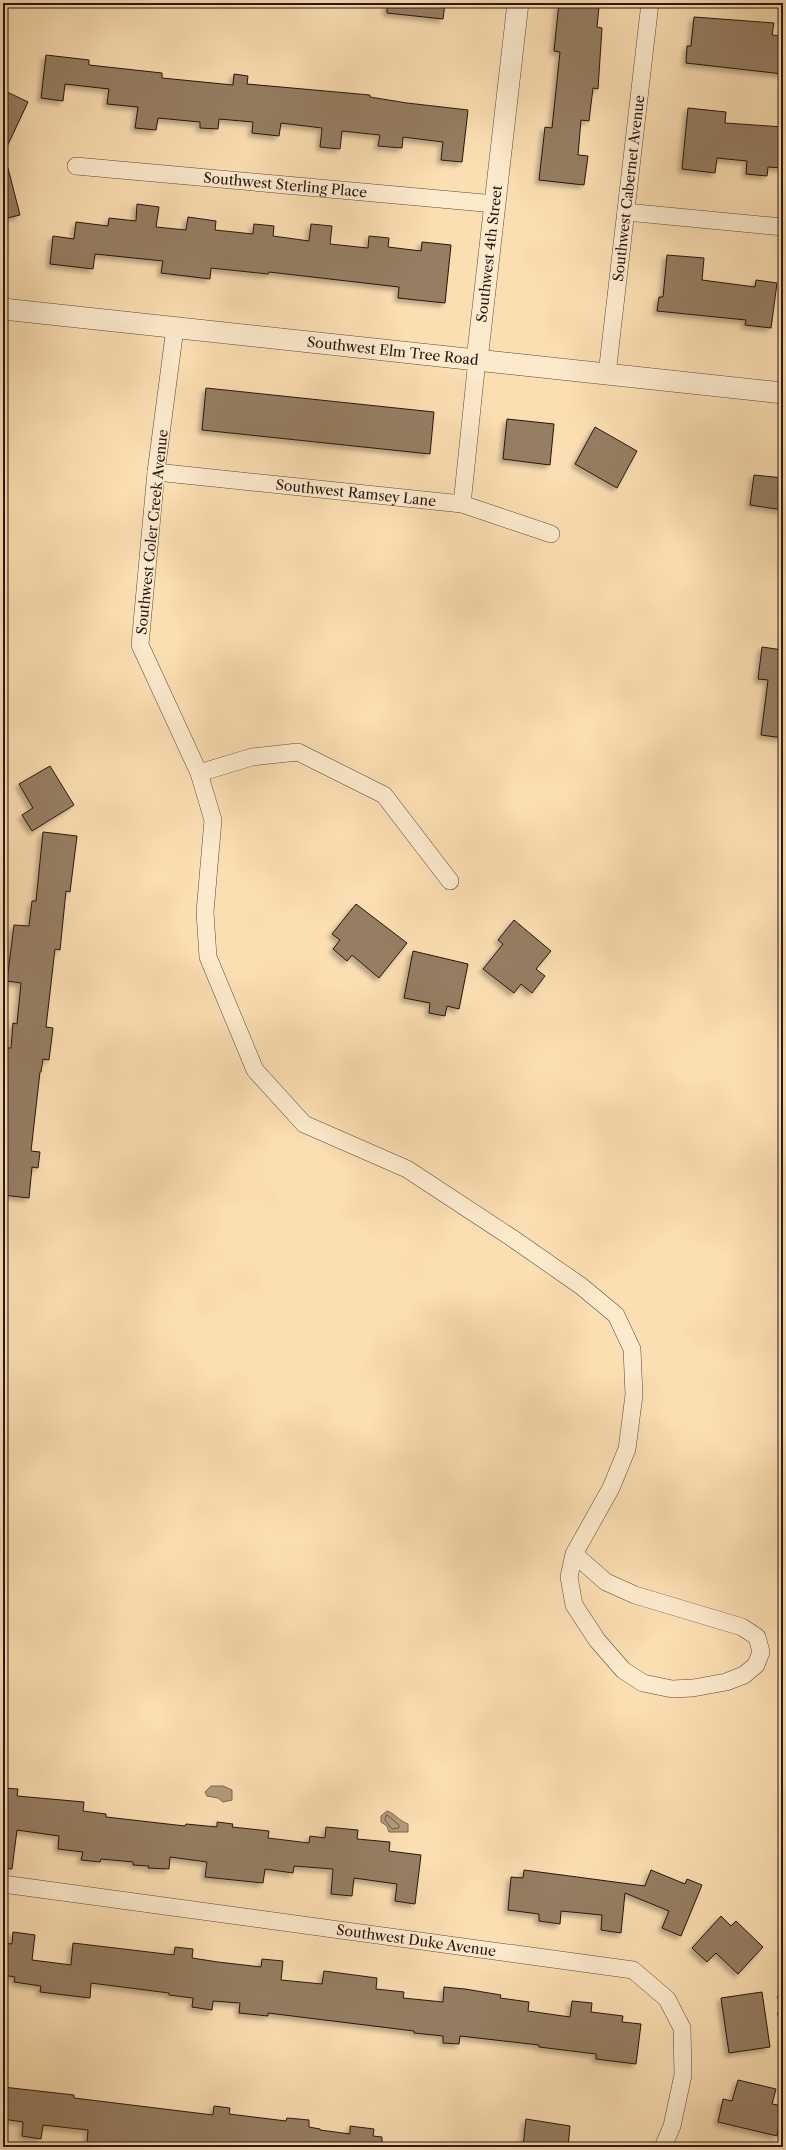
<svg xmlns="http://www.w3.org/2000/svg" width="786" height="2150" viewBox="0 0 786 2150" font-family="'Libre Caslon Text',serif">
<defs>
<filter id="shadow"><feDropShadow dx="-3.5" dy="3.5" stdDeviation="2" flood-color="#0004"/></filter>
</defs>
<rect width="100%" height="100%" fill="#fbdeb2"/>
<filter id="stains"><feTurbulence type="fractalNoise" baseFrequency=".005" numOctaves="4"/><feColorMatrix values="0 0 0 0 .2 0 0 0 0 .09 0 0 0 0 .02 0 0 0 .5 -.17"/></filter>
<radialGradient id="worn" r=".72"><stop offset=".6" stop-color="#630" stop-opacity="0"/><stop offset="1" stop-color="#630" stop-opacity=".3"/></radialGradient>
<!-- water -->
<path fill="#b39a7b" stroke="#7b6550" d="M 211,1786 L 223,1786 L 232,1790 L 232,1800 L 223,1802 L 218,1798 L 207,1796 L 205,1792 Z
M 387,1811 C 394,1813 398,1820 408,1824 L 408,1832 L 389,1832 L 387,1826 L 381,1822 L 381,1816 Z
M 783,1990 L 783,2019 L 779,2018 L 777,2013 L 782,2009 L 782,2005 L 777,1997 Z"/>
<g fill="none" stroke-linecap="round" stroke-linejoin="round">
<!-- shore -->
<path stroke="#6e5845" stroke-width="1" d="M 387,1815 L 399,1825 L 399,1828 L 392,1829 L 385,1820 Z"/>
</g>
<!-- building -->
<path fill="#967e64" stroke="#28150f" filter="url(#shadow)" d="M 387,3 L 445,3 L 443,19 L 387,13 Z
M 559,3 L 599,6 L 597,27 L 602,28 L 598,89 L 593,88 L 589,121 L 581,120 L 578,155 L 588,156 L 584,185 L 539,180 L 545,127 L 552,128 L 560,52 L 554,51 Z
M 694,17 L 774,23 L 772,35 L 783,36 L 783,74 L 686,63 L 687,46 L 691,46 Z
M 46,55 L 89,60 L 89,65 L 162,73 L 162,78 L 233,85 L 234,74 L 248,76 L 247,84 L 370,95 L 370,97 L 407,103 L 468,110 L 462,162 L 441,160 L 443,142 L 403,137 L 402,148 L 378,146 L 380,135 L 342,131 L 340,149 L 320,147 L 322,128 L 281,123 L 279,136 L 252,133 L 253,122 L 219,119 L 218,129 L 200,128 L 200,122 L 158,118 L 156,130 L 135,128 L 138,107 L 107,104 L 109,89 L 65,84 L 63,101 L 41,98 Z
M 3,90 L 28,102 L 3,155 Z
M 688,108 L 726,112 L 725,123 L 783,127 L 783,168 L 768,167 L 767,176 L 746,174 L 747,161 L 717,158 L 715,173 L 682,169 Z
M 8,168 L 20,215 L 3,219 L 3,169 Z
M 137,204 L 159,207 L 156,227 L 186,230 L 188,217 L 216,221 L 215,230 L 253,234 L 254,224 L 274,226 L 273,236 L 309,241 L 311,224 L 332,226 L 330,244 L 368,248 L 369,236 L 389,238 L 388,247 L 421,251 L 422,242 L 451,245 L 445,303 L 398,298 L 399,287 L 269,272 L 268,274 L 211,268 L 210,279 L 161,273 L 163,261 L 95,254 L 93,269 L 50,264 L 53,236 L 74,239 L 76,222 L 108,226 L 109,218 L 136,221 Z
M 667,255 L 704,258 L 702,280 L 755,287 L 756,280 L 777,283 L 771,328 L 745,325 L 746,320 L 657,311 L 659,297 L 663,297 Z
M 206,388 L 434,412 L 430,454 L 202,430 Z
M 507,419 L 554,424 L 550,465 L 503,459 Z
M 595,427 L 637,451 L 617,488 L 575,464 Z
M 754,475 L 783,478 L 783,510 L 750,505 Z
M 762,647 L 783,650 L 783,738 L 761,735 L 768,680 L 758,679 Z
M 50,766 L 74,805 L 32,831 L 22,815 L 33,808 L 19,784 Z
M 43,832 L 77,836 L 70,892 L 66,891 L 60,950 L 55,949 L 46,1027 L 53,1028 L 49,1060 L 43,1059 L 41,1072 L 40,1072 L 31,1151 L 40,1152 L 38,1168 L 32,1167 L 29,1198 L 3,1195 L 3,1048 L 11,1048 L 13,1023 L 17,1024 L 21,983 L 7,981 L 14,925 L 29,926 L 32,901 L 36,901 Z
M 356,904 L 407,943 L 379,978 L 352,955 L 347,961 L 333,949 L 340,940 L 332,934 Z
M 514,920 L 551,951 L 536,969 L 545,976 L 532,993 L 521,984 L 514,993 L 483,969 L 503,944 L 498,940 Z
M 413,951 L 468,964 L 459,1009 L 447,1006 L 445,1016 L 429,1013 L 430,1003 L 404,998 Z
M 3,1788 L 18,1789 L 17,1796 L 84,1802 L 83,1811 L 106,1814 L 106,1817 L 185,1826 L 186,1824 L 217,1827 L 217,1822 L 233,1824 L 232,1827 L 269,1831 L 268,1838 L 309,1843 L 310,1836 L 325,1838 L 326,1827 L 358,1830 L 357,1839 L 390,1842 L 389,1851 L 421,1855 L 415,1904 L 395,1901 L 397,1884 L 354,1878 L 352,1896 L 331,1894 L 333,1869 L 294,1866 L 293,1873 L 265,1869 L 263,1883 L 205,1877 L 207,1862 L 170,1857 L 169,1869 L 148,1868 L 149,1866 L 133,1865 L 133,1862 L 101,1859 L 100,1862 L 81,1860 L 83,1852 L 58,1849 L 59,1836 L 17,1830 L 12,1869 L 3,1868 Z
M 524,1870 L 645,1886 L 651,1870 L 685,1884 L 687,1879 L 702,1885 L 681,1936 L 662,1928 L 669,1911 L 625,1893 L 621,1933 L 601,1930 L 602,1915 L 561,1911 L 560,1924 L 539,1921 L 539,1914 L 508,1910 L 511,1877 L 523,1878 Z
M 721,1916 L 731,1926 L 736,1921 L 763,1947 L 738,1974 L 716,1953 L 707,1962 L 692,1948 Z
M 13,1932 L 35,1935 L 32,1960 L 71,1965 L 73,1943 L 174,1955 L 175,1947 L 193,1949 L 192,1958 L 218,1962 L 261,1967 L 262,1959 L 283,1961 L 281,1980 L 322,1984 L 324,1971 L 377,1978 L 376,1989 L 404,1992 L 403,1998 L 443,2002 L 444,1987 L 465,1989 L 501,1995 L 500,1998 L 529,2002 L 528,2011 L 570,2017 L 572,2001 L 592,2003 L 591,2012 L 623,2016 L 622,2022 L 641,2024 L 636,2064 L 596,2059 L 596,2054 L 539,2047 L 539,2045 L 460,2036 L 459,2044 L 443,2043 L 443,2036 L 414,2033 L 414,2031 L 268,2013 L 268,2016 L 239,2013 L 240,2003 L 213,2001 L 212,2010 L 192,2007 L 193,1998 L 169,1995 L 169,1993 L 91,1983 L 90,1998 L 40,1992 L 41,1986 L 14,1982 L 15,1977 L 3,1975 L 3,1943 L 12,1944 Z
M 762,1992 L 770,2047 L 729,2053 L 721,1998 Z
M 738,2080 L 776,2089 L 772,2104 L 783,2106 L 777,2136 L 718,2122 L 723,2099 L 732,2101 Z
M 3,2087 L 74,2095 L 74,2098 L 213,2115 L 214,2106 L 230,2108 L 229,2114 L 286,2121 L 287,2118 L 309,2120 L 309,2127 L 320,2129 L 320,2130 L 350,2134 L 350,2126 L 374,2129 L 373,2136 L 382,2137 L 382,2147 L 119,2147 L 87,2143 L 88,2130 L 43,2125 L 41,2139 L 22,2136 L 23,2122 L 3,2119 Z
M 526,2119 L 570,2126 L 568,2147 L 523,2147 Z"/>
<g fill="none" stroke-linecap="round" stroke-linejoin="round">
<defs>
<g id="minor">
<path id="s1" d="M 76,166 L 495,204"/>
<path d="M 626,212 L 783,227"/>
<path d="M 175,328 L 156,472 L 140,645 L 199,773 L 213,820 L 205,912 L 208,957 L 255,1070 L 304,1124 L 407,1169 L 512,1238 L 581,1286 L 616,1315 L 632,1349 L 634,1395 L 627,1449 L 611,1488 L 574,1554 L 569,1577 L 574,1605 L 597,1640 L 623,1670 L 643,1683 L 672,1689 L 693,1688 L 726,1682 L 744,1675 L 756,1665 L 761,1652 L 757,1637 L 742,1627 L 635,1595 L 606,1582 L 574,1554"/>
<path id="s2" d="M 607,374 L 650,3"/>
<path id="s3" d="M 156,472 L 462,504 L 551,534"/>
<path d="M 462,504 L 477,360"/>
<path d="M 199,773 L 252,757 L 298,752 L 384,795 L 450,881"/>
<path id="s4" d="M 3,1884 L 633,1970 L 667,1999 L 682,2028 L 683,2075 L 672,2126 L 663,2147"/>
</g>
<g id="tertiary">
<path id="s5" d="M 3,309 L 783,393"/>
<path id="s6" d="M 477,360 L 518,3"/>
</g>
</defs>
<!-- minor casing -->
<use href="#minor" stroke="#5d4738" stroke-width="18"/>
<!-- tertiary casing -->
<use href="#tertiary" stroke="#5d4738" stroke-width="22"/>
<!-- minor -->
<use href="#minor" stroke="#fceacd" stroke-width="17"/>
<!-- tertiary -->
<use href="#tertiary" stroke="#fceacd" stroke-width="21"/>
</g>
<g text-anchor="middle" stroke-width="3" stroke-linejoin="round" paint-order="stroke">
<!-- street labels -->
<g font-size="14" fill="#28150f" stroke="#fceacd">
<text dy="5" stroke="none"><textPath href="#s1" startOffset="210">Southwest Sterling Place</textPath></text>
<text dy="5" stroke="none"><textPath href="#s2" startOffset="187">Southwest Cabernet Avenue</textPath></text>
<text dy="5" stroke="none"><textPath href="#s6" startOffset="107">Southwest 4th Street</textPath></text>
<text dy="5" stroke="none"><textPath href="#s5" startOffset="392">Southwest Elm Tree Road</textPath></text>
<text dy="5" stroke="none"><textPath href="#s3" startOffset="201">Southwest Ramsey Lane</textPath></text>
<text transform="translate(152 532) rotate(-84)" y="5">Southwest Coler Creek Avenue</text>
<text dy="5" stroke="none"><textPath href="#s4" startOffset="417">Southwest Duke Avenue</textPath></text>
</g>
</g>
<!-- margin -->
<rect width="786" height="2150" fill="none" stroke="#fbdeb2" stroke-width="16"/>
<rect x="4" y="4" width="778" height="2142" fill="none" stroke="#28150f" stroke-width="2"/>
<rect x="8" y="8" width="770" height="2134" fill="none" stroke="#28150f"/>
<rect width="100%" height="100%" filter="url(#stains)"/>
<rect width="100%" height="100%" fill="url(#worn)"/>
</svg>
